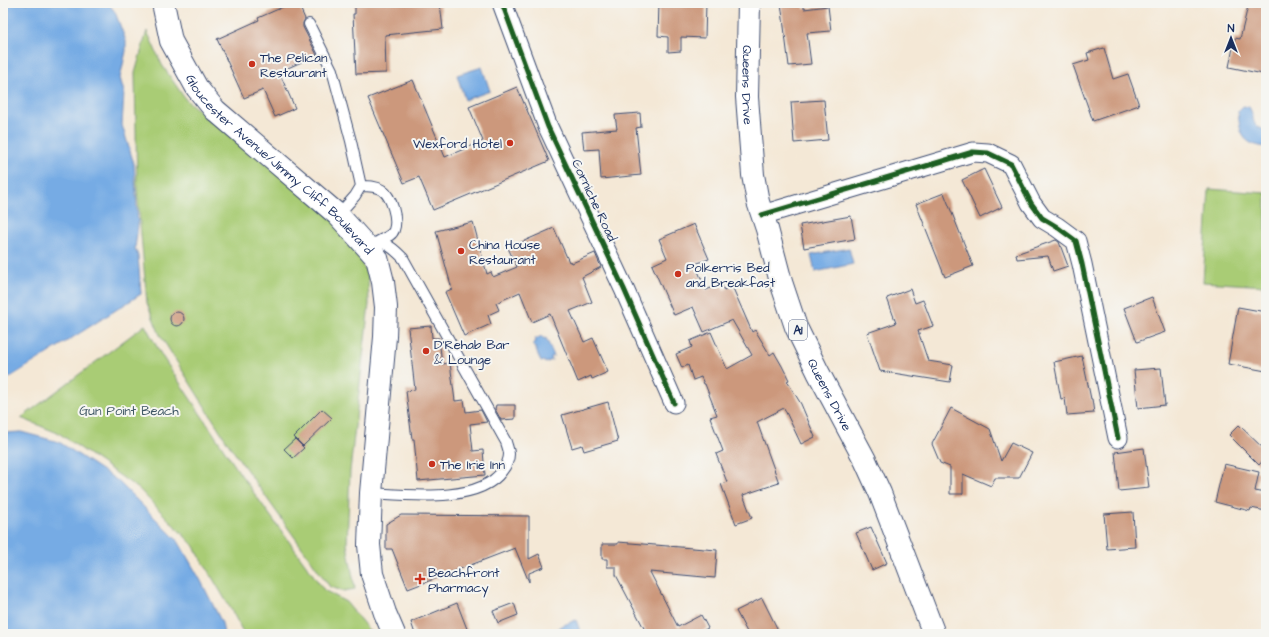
<svg xmlns="http://www.w3.org/2000/svg" width="1269" height="637" viewBox="0 0 1269 637" font-family="'Architects Daughter',sans-serif">
<rect width="100%" height="100%" fill="#f6f6f2"/>
<filter id="ink" filterUnits="userSpaceOnUse"><feTurbulence type="fractalNoise" baseFrequency=".025" numOctaves="2"/><feDisplacementMap in="SourceGraphic" scale="8" xChannelSelector="R" yChannelSelector="G"/><feConvolveMatrix kernelMatrix="1 2 1 2 8 2 1 2 1" color-interpolation-filters="sRGB"/></filter>
<filter id="wash" filterUnits="userSpaceOnUse"><feTurbulence type="fractalNoise" baseFrequency=".012" numOctaves="4" result="noise"/><feDisplacementMap in="SourceGraphic" scale="16" xChannelSelector="R" yChannelSelector="G"/><feGaussianBlur stdDeviation="0.9" result="paint"/><feColorMatrix in="noise" values="0 0 0 0 0 0 0 0 0 0 0 0 0 0 0 0 0 1.4 0 .05"/><feComposite in="paint" operator="in"/></filter>
<g filter="url(#wash)">
<rect width="100%" height="100%" fill="#f4e8d6"/>
<!-- green -->
<path fill="#a9cc75" stroke="#627e6a" d="M 147,31 L 162,65 L 186,100 L 335,218 L 352,241 L 368,276 L 369,304 L 350,471 L 347,544 L 355,589 L 343,591 L 330,587 L 229,445 L 160,335 L 147,303 L 137,189 L 135,73 Z
M 1209,189 L 1266,193 L 1266,286 L 1203,282 Z
M 145,325 L 162,356 L 241,475 L 324,590 L 346,602 L 372,634 L 244,634 L 232,611 L 193,545 L 139,489 L 60,434 L 21,418 Z"/>
<!-- water -->
<path fill="#76abe4" stroke="#486da1" d="M 3,3 L 108,3 L 115,12 L 126,41 L 126,51 L 120,78 L 124,92 L 122,125 L 134,164 L 138,225 L 135,248 L 138,256 L 141,294 L 3,382 Z
M 482,67 L 490,91 L 465,100 L 457,75 Z
M 1243,106 L 1249,107 C 1256,118 1249,126 1266,130 L 1266,147 C 1241,144 1240,133 1238,111 Z
M 849,248 L 853,264 L 815,272 L 811,255 Z
M 542,336 L 544,339 L 546,338 L 554,356 L 551,357 L 552,360 L 545,363 L 544,361 L 541,362 L 533,343 L 536,342 L 535,339 Z
M 21,432 L 59,442 L 118,481 L 178,541 L 201,581 L 222,623 L 224,634 L 3,634 L 3,433 Z
M 576,620 L 581,634 L 562,634 L 559,627 Z"/>
<!-- pier -->
<path fill="#f4e8d6" d="M 139,297 L 140,299 L 3,384 L 3,382 Z"/>
<g id="blocks">
<!-- building -->
<path fill="#cc987c" d="M 292,3 L 298,3 L 305,19 L 303,23 L 303,27 L 317,55 L 279,72 L 295,108 L 275,117 L 263,90 L 244,98 L 217,39 L 259,20 L 258,18 Z
M 355,3 L 440,3 L 443,29 L 385,35 L 386,73 L 356,74 L 353,14 L 355,14 Z
M 659,3 L 706,3 L 705,38 L 681,37 L 681,51 L 668,52 L 668,37 L 658,36 Z
M 781,3 L 804,3 L 804,9 L 828,6 L 831,31 L 807,33 L 811,64 L 789,66 Z
M 1253,3 L 1266,3 L 1266,57 L 1263,74 L 1229,67 L 1235,38 L 1240,39 L 1248,6 L 1253,7 Z
M 1104,48 L 1113,79 L 1128,74 L 1139,105 L 1093,121 L 1073,65 L 1089,60 L 1087,53 Z
M 413,80 L 445,157 L 483,141 L 469,107 L 517,87 L 549,161 L 433,210 L 419,177 L 404,183 L 368,98 Z
M 824,100 L 828,140 L 794,143 L 791,102 Z
M 640,113 L 641,127 L 636,128 L 641,175 L 601,179 L 599,149 L 584,150 L 582,132 L 617,129 L 615,115 Z
M 984,169 L 1002,207 L 980,218 L 962,180 Z
M 944,193 L 973,266 L 945,277 L 916,204 Z
M 851,216 L 855,239 L 804,248 L 800,225 Z
M 473,222 L 487,274 L 491,272 L 493,277 L 517,267 L 508,248 L 554,228 L 569,262 L 571,261 L 572,263 L 595,253 L 601,267 L 582,277 L 592,302 L 570,311 L 584,342 L 593,338 L 608,372 L 592,379 L 591,376 L 578,382 L 550,314 L 532,322 L 520,292 L 496,303 L 499,310 L 488,315 L 491,324 L 464,336 L 445,292 L 452,289 L 436,231 Z
M 694,224 L 709,259 L 695,264 L 706,290 L 721,284 L 724,290 L 732,286 L 752,332 L 755,330 L 770,355 L 774,352 L 782,366 L 789,380 L 787,381 L 801,404 L 815,437 L 801,444 L 784,408 L 757,422 L 779,483 L 743,495 L 752,518 L 736,524 L 721,484 L 727,482 L 716,454 L 723,451 L 710,417 L 717,415 L 705,384 L 704,384 L 701,377 L 693,380 L 688,365 L 682,368 L 676,354 L 692,347 L 690,341 L 711,332 L 727,369 L 752,355 L 732,320 L 704,332 L 693,307 L 674,315 L 652,265 L 667,258 L 659,239 Z
M 1056,240 L 1059,242 L 1068,266 L 1053,271 L 1048,256 L 1017,259 L 1016,254 Z
M 910,289 L 915,303 L 923,300 L 933,326 L 918,331 L 928,361 L 953,365 L 950,382 L 880,371 L 867,333 L 896,323 L 887,298 Z
M 1152,297 L 1165,332 L 1137,342 L 1124,308 Z
M 1238,307 L 1266,312 L 1266,371 L 1228,364 Z
M170 319a7 7 0 1 1 14 0a7 7 0 1 1-14 0Z
M 431,326 L 432,338 L 439,338 L 442,364 L 450,363 L 455,401 L 464,400 L 466,412 L 481,410 L 487,422 L 470,424 L 473,451 L 483,450 L 485,475 L 418,481 L 414,439 L 412,439 L 406,391 L 415,390 L 408,328 Z
M 1082,356 L 1091,399 L 1092,399 L 1094,413 L 1067,415 L 1065,398 L 1061,399 L 1054,362 Z
M 1161,368 L 1165,405 L 1138,408 L 1134,370 Z
M 608,402 L 618,441 L 584,451 L 582,445 L 572,448 L 562,415 Z
M 496,405 L 515,405 L 515,419 L 501,420 L 495,409 Z
M 951,408 L 990,429 L 1001,461 L 1011,443 L 1032,453 L 1019,478 L 995,478 L 991,486 L 963,474 L 963,494 L 950,494 L 950,467 L 940,463 L 932,444 Z
M 322,409 L 332,418 L 303,446 L 294,437 Z
M 1239,425 L 1266,451 L 1266,457 L 1259,465 L 1229,435 Z
M 295,439 L 304,448 L 293,458 L 284,449 Z
M 1144,448 L 1149,488 L 1119,491 L 1115,452 Z
M 1224,464 L 1259,472 L 1255,491 L 1266,493 L 1266,511 L 1251,508 L 1250,511 L 1215,502 Z
M 1133,512 L 1135,547 L 1107,549 L 1104,514 Z
M 401,515 L 529,516 L 529,559 L 539,554 L 544,567 L 529,573 L 529,582 L 515,548 L 408,589 L 392,549 L 386,549 L 386,524 Z
M 871,527 L 887,563 L 872,570 L 856,533 Z
M 618,542 L 717,550 L 715,578 L 650,572 L 678,627 L 701,615 L 708,628 L 697,634 L 647,634 L 616,575 L 616,567 L 607,567 L 607,559 L 602,559 L 602,544 L 618,544 Z
M 762,598 L 780,634 L 748,634 L 736,611 Z
M 457,603 L 469,634 L 415,634 L 411,622 Z
M 514,603 L 518,615 L 498,623 L 493,611 Z"/>
</g>
</g>
<g filter="url(#ink)">
<use href="#blocks" fill-opacity="0" stroke="#3c4b70" stroke-width="1"/>
<g fill="none" stroke-linecap="round" stroke-linejoin="round">
<defs>
<path id="lane" d="M 309,24 L 332,70 L 351,141 L 361,186 L 355,196 L 338,215
M 361,186 C 368,186 376,186 382,190 C 392,197 398,219 394,230 C 392,236 384,238 379,241
M 364,243 C 385,241 388,243 403,258 L 506,442 C 507,446 509,450 509,454 C 509,460 506,466 502,471 C 479,504 406,495 371,493"/>
<path id="street" d="M 502,3 L 548,127 L 624,289 L 674,403
M 762,215 L 973,152 L 988,153 L 1011,164 L 1031,203 L 1042,218 L 1057,227 L 1076,241 L 1082,264 L 1118,438"/>
<g id="secondary">
<path id="s1" d="M 163,3 L 171,41 L 197,88 L 215,110 L 338,215 L 377,258 L 383,282 L 386,307 L 385,337 L 371,493 L 369,545 L 372,574 L 385,613 L 394,634"/>
</g>
<g id="primary">
<path id="s2" d="M 749,3 L 747,97 L 753,175 L 758,202 L 767,229 L 781,282 L 796,327 L 818,372 L 865,460 L 880,493 L 934,634"/>
</g>
</defs>
<!-- lane casing -->
<use href="#lane" stroke="#3c4b70" stroke-width="12"/>
<!-- street casing -->
<use href="#street" stroke="#3c4b70" stroke-width="21"/>
<!-- secondary casing -->
<use href="#secondary" stroke="#3c4b70" stroke-width="24"/>
<!-- primary casing -->
<use href="#primary" stroke="#3c4b70" stroke-width="24"/>
<!-- lane -->
<use href="#lane" stroke="#fff" stroke-width="10"/>
<!-- street -->
<use href="#street" stroke="#fff" stroke-width="19"/>
<!-- secondary -->
<use href="#secondary" stroke="#fff" stroke-width="22"/>
<!-- primary -->
<use href="#primary" stroke="#fff" stroke-width="22"/>
<defs>
<path id="cycleway" d="M 502,3 L 548,127 L 624,289 L 674,403
M 762,215 L 973,152 L 988,153 L 1011,164 L 1031,203 L 1042,218 L 1057,227 L 1076,241 L 1082,264 L 1118,438"/>
</defs>
<!-- cycleway casing -->
<use href="#cycleway" stroke="#f6f6f2" stroke-width="8"/>
<!-- cycleway -->
<use href="#cycleway" stroke="#1b5e20" stroke-width="5"/>
</g>
</g>
<!-- markers -->
<g fill="#c8321e" stroke="#f6f6f2" stroke-width="1.5">
<circle cx="252" cy="64" r="4"/>
<circle cx="510" cy="143" r="4"/>
<circle cx="461" cy="251" r="4"/>
<circle cx="678" cy="274" r="4"/>
<circle cx="426" cy="351" r="4"/>
<circle cx="432" cy="464" r="4"/>
<path d="M418 573h4v4h4v4h-4v4h-4v-4h-4v-4h4z"/>
</g>
<g text-anchor="middle" stroke-width="4" stroke-linejoin="round" paint-order="stroke">
<!-- shield labels -->
<rect fill="#f6f6f2" stroke="#5d6b8a" stroke-width="1" x="789" y="320" width="18" height="20" rx="3"/>
<g font-size="12" font-weight="bold" fill="#1b2f5e">
<text x="798" y="334">A1</text>
</g>
<!-- poi labels -->
<g font-size="13" fill="#1b2f5e" stroke="#f6f6f2" text-anchor="start">
<text x="260" y="62">The Pelican<tspan x="260" dy="15">Restaurant</tspan></text>
<text x="502" y="148" text-anchor="end">Wexford Hotel</text>
<text x="469" y="249">China House<tspan x="469" dy="15">Restaurant</tspan></text>
<text x="686" y="272">Polkerris Bed<tspan x="686" dy="15">and Breakfast</tspan></text>
<text x="434" y="349">D'Rehab Bar<tspan x="434" dy="15">&amp; Lounge</tspan></text>
<text x="440" y="469">The Irie Inn</text>
<text x="428" y="577">Beachfront<tspan x="428" dy="15">Pharmacy</tspan></text>
</g>
<!-- street labels -->
<g font-size="13" fill="#1b2f5e" stroke="#f6f6f2">
<text dy="5" stroke="none"><textPath href="#s2" startOffset="82">Queens Drive</textPath></text>
<text dy="5" stroke="none"><textPath href="#s1" startOffset="205">Gloucester Avenue/Jimmy Cliff Boulevard</textPath></text>
<text transform="translate(595 200) rotate(65)" y="5">Corniche Road</text>
<text dy="5" stroke="none"><textPath href="#s2" startOffset="406">Queens Drive</textPath></text>
</g>
<!-- park labels -->
<g font-size="13" fill="#3e5664" stroke="#f6f6f2">
<text x="129" y="415">Gun Point Beach</text>
</g>
</g>
<!-- margin -->
<rect width="1269" height="637" fill="none" stroke="#f6f6f2" stroke-width="16"/>
<!-- north arrow -->
<g transform="translate(1231 38)" stroke="#f6f6f2" stroke-width="3" paint-order="stroke">
<path d="M0-3L7 15L0 10L-7 15Z" fill="#1b2f5e"/>
<text y="-6" font-size="11" font-weight="bold" text-anchor="middle" fill="#1b2f5e">N</text>
</g>
</svg>
